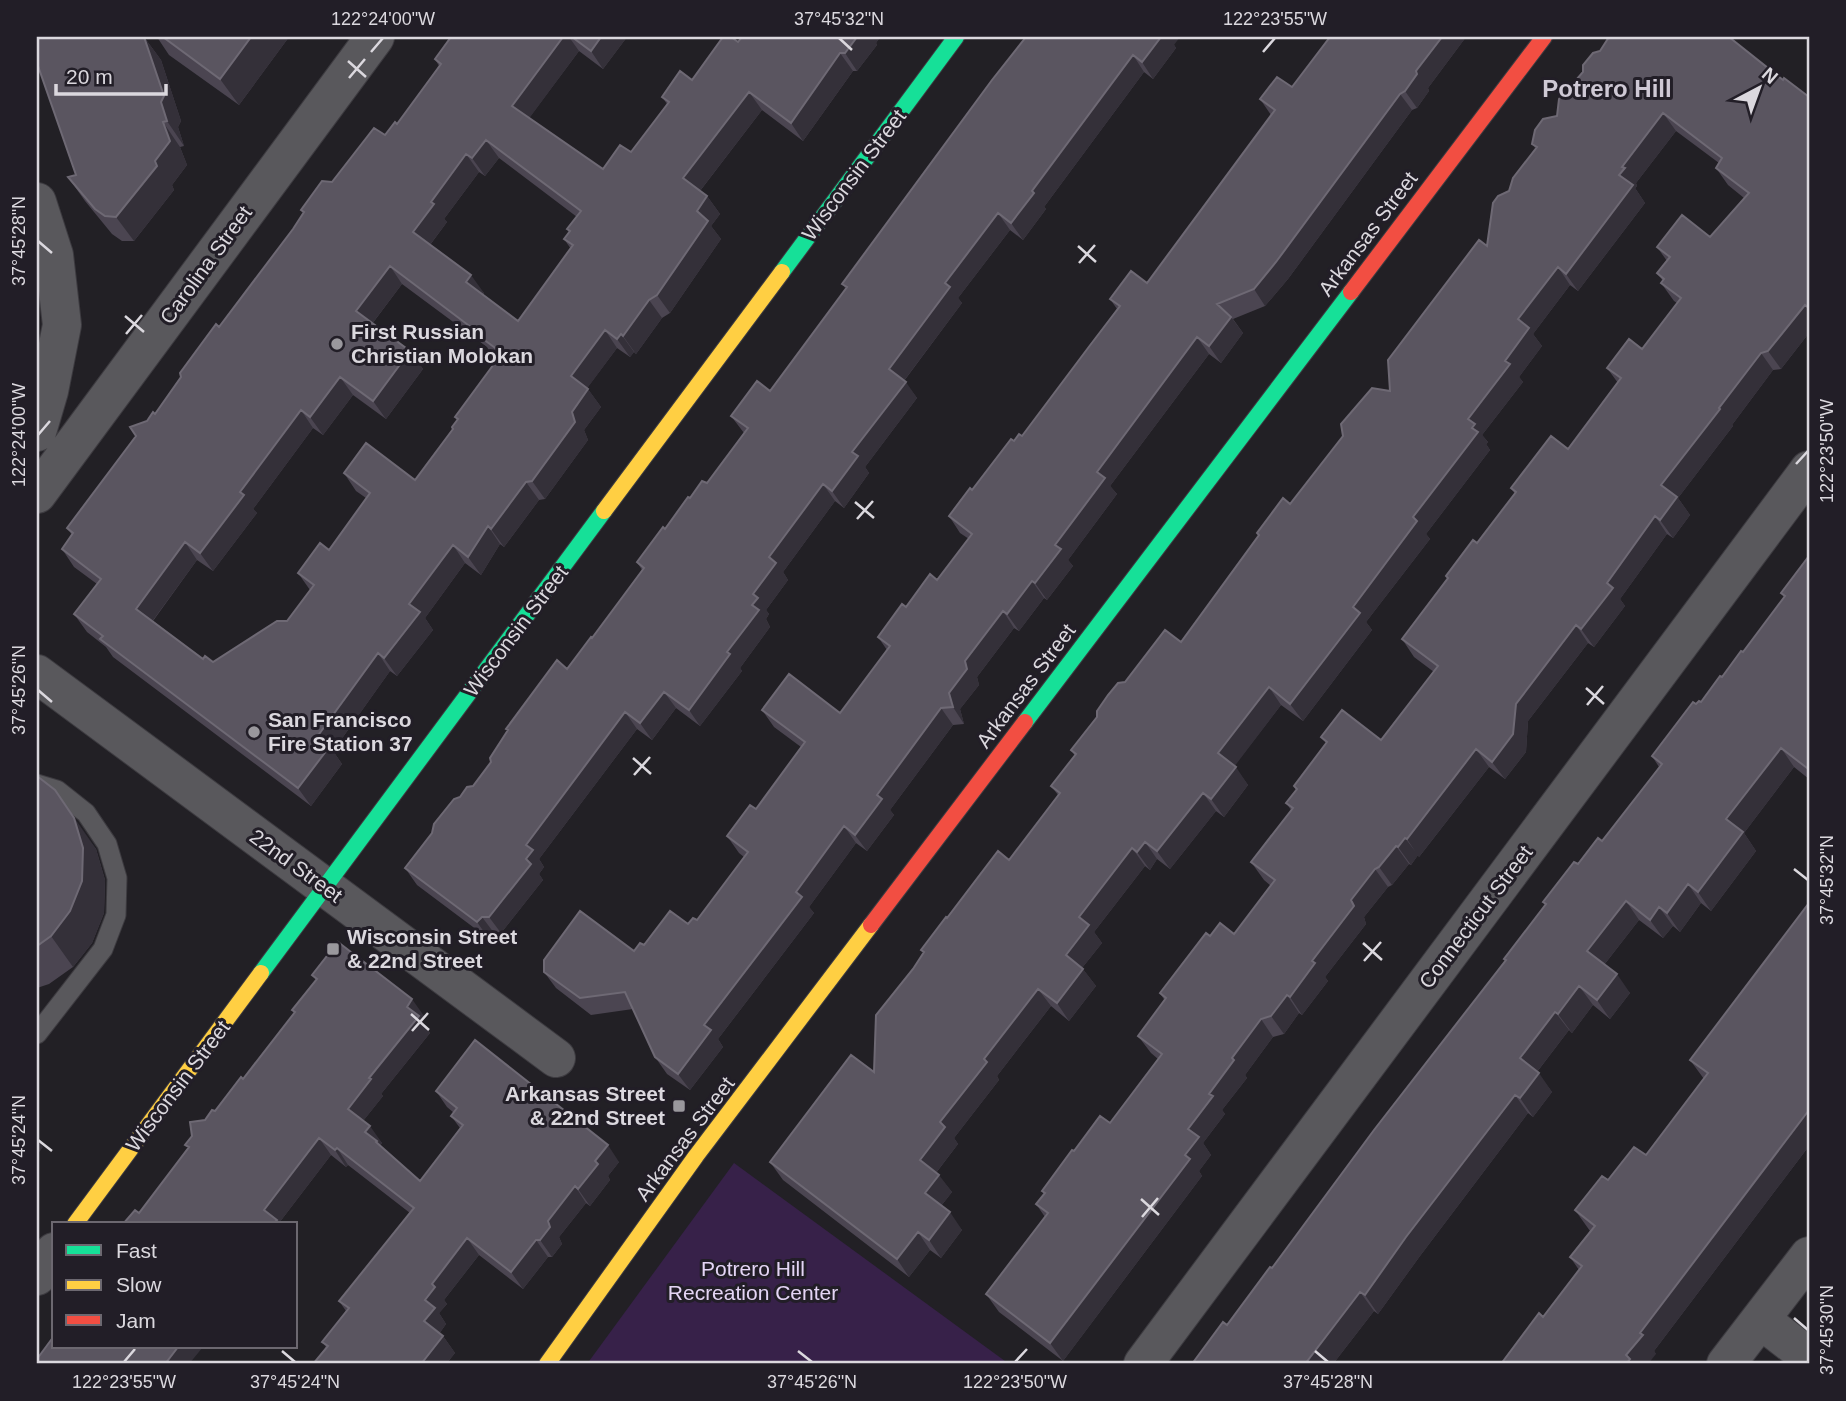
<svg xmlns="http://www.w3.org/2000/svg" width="1846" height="1401" viewBox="0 0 1846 1401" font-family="Arial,sans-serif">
<rect width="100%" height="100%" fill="#222025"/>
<!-- green -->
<path fill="#372149" d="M 734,1163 L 1009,1364 L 587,1364 Z"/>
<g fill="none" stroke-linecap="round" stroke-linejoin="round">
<defs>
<path id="lane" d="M 37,784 L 57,790 L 86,813 L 107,844 L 117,878 L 116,915 L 103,949 L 37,1034"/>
<path id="street" d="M 37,202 L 54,255 L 62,325 L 49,391 L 37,432
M 37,494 L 375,37
M 37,674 L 556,1058
M 37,1276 L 54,1252
M 1761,1320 L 1809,1357
M 1143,1364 L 1809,470
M 1726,1364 L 1809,1256"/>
<path id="fast" d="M 782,272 L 956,37
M 1025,722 L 1351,292
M 261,973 L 604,511"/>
<path id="slow" d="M 604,511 L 782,272
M 75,1224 L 261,973
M 547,1364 L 696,1156 L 871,925"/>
<path id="jam" d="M 1351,292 L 1544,37
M 871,925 L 1025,722"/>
</defs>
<!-- lane casing -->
<use href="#lane" stroke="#3d3b40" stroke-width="21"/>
<!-- street casing -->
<use href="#street" stroke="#3d3b40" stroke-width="40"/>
<!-- fast casing -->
<use href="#fast" stroke="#3d3b40" stroke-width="18"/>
<!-- slow casing -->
<use href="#slow" stroke="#3d3b40" stroke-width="18"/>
<!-- jam casing -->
<use href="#jam" stroke="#3d3b40" stroke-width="18"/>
<!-- lane -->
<use href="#lane" stroke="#59585c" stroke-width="19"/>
<!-- street -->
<use href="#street" stroke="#59585c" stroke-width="38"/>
<!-- fast -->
<use href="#fast" stroke="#16e098" stroke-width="16"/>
<!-- slow -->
<use href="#slow" stroke="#ffcf43" stroke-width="16"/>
<!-- jam -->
<use href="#jam" stroke="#f24e42" stroke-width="16"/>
</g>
<!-- wall -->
<path fill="#4b4551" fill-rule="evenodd" d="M 144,37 L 161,60 L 181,121 L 178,127 L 184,146 L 180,147 L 187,165 L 172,185 L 174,190 L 134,241 L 122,241 L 112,234 L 85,201 L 68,177 L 76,175 Z
M 157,37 L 289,37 L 239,105 L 169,55 Z
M 451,37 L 627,37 L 603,69 L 579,51 L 529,118 L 603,169 L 631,152 L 667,104 L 662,97 L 692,80 L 738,42 L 742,37 L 880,37 L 876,43 L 877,45 L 857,71 L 853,71 L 803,141 L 762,110 L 700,191 L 707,196 L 720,214 L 711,226 L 721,239 L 670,313 L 662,318 L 636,354 L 634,352 L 630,357 L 617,348 L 587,388 L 601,407 L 584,430 L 588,440 L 545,499 L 539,500 L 504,547 L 500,544 L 481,575 L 465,563 L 425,618 L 433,630 L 397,676 L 390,671 L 333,751 L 342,764 L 311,806 L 113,657 L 106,647 L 87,632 L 74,614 L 97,584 L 74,567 L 62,549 L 72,535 L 67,528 L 147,421 L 155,414 L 293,229 L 303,214 L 301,210 L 397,124 L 439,66 L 435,59 ZM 499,158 L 577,217 L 567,229 L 569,232 L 564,239 L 571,249 L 518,321 L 483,295 L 484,293 L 430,245 L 447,222 L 444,219 L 479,172 L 485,176 ZM 402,284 L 487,347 L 491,354 L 498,359 L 455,417 L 457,420 L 453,429 L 415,480 L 344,473 L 356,491 L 366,498 L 329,550 L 298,573 L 310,590 L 287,621 L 213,662 L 203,659 L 153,621 L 197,560 L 213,571 L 257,513 L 253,509 L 313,428 L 323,435 L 353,395 L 386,419 L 423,369 L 410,351 L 372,324 Z
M 1330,37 L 1466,37 L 1428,88 L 1429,91 L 1417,108 L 1412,110 L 1288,279 L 1265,306 L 1233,319 L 1243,333 L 1221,363 L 1209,354 L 1110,486 L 1117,494 L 1068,560 L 1073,566 L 1047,600 L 1044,598 L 1019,631 L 1014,628 L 977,677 L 979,685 L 960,709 L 964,724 L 953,725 L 890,810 L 894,815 L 867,851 L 856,843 L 809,907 L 814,913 L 718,1039 L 723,1047 L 690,1090 L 667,1074 L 655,1057 L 633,1009 L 591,1015 L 556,988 L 544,972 L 634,951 L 644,945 L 697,920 L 744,857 L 739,853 L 727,836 L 756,809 L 801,747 L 774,727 L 762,710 L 840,713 L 887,650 L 878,637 L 906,607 L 937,580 L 969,539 L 960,533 L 949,516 L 1014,441 L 1022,436 L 1117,309 L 1110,299 L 1147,283 L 1271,115 L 1260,99 L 1292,87 Z
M 1174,45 L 1176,48 L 1153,79 L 1144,72 L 1044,207 L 1046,209 L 1023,240 L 1010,230 L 958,298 L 962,303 L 904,381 L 917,398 L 865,467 L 869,473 L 844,508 L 835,501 L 783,572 L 788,580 L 766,610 L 769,614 L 766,619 L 770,627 L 740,668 L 742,671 L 700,726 L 676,708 L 652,740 L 637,729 L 539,859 L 544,867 L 539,874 L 543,880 L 501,933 L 494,933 L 489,939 L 417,885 L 405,868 L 460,797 L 473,786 L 491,762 L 508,731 L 506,729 L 567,669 L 592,638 L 642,570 L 637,562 L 690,498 L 707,483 L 744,433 L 731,416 L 770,391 L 846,289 L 842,284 L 992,80 Z
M 1783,80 L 1809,97 L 1809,333 L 1781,369 L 1773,370 L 1732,425 L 1733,426 L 1678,498 L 1690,515 L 1673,538 L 1667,534 L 1620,599 L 1625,606 L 1594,647 L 1588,643 L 1528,721 L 1526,752 L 1505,779 L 1489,767 L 1419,857 L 1418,855 L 1411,865 L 1409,864 L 1392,885 L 1388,887 L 1364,917 L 1366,924 L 1325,977 L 1328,981 L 1302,1015 L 1299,1013 L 1284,1034 L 1273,1037 L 1245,1075 L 1247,1078 L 1222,1110 L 1225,1114 L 1203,1143 L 1211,1155 L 1199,1171 L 1202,1176 L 1063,1361 L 999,1312 L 986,1294 L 1045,1217 L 1036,1204 L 1044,1194 L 1042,1191 L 1074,1151 L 1110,1123 L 1158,1059 L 1151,1053 L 1138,1036 L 1165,1001 L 1160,993 L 1210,936 L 1234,934 L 1271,886 L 1264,880 L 1251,862 L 1291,810 L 1286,803 L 1296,790 L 1294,786 L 1326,743 L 1321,737 L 1381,740 L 1434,672 L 1414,657 L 1402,639 L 1448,579 L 1446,576 L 1477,543 L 1515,494 L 1511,488 L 1568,449 L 1618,383 L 1607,368 L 1642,349 L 1677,303 L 1674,301 L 1661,283 L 1663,281 L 1657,273 L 1667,261 L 1657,247 L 1710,237 L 1744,198 L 1728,185 L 1716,168 L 1719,163 L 1676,131 L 1636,183 L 1637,186 L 1635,188 L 1645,203 L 1578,291 L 1570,285 L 1533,334 L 1542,346 L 1519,377 L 1523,382 L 1482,435 L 1488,442 L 1486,444 L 1490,450 L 1426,534 L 1430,539 L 1366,622 L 1372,630 L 1303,721 L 1281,705 L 1234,766 L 1248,785 L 1224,817 L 1216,811 L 1170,869 L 1157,859 L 1150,870 L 1145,866 L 1094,932 L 1102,943 L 1082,968 L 1096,986 L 1069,1021 L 1051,1006 L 997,1076 L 999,1080 L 954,1138 L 958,1144 L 936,1173 L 952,1192 L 941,1206 L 962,1230 L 941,1258 L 930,1250 L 909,1277 L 783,1180 L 770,1162 L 874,1072 L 913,969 L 923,953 L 921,950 L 947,918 L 1009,860 L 1058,795 L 1051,786 L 1075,756 L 1071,750 L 1125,682 L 1181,642 L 1259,536 L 1257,533 L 1290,504 L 1390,391 L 1487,246 L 1509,191 L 1536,149 L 1532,144 Z
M 1809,556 L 1809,779 L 1794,767 L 1744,833 L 1756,851 L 1711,911 L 1701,903 L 1680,932 L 1673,926 L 1663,938 L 1639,920 L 1604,965 L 1630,993 L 1610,1019 L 1593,1005 L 1572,1033 L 1569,1030 L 1537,1072 L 1552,1092 L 1533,1117 L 1528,1113 L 1420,1256 L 1378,1314 L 1374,1311 L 1333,1364 L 1192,1364 L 1227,1325 L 1272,1268 L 1505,961 L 1504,959 L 1545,905 L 1543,902 L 1578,864 L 1602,841 L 1659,767 L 1652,756 L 1696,704 L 1701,702 L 1743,652 L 1784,597 L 1781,593 Z
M 37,776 L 96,849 L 105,880 L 104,913 L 92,943 L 73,967 L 49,984 L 37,988 Z
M 1809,903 L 1809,1146 L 1654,1351 L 1656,1354 L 1543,1317 L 1579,1270 L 1570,1257 L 1590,1231 L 1575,1210 L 1608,1180 L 1646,1155 L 1704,1079 L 1690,1060 Z
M 312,975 L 424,1016 L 421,1020 L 430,1033 L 381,1094 L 383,1096 L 363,1121 L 382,1143 L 380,1145 L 381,1147 L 420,1181 L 460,1128 L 451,1116 L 454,1113 L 447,1107 L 436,1091 L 619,1162 L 608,1176 L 610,1180 L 590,1206 L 586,1203 L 559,1237 L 562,1244 L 552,1257 L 548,1257 L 523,1289 L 479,1255 L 444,1300 L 447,1304 L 439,1313 L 446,1324 L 439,1334 L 443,1336 L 455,1353 L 446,1364 L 313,1364 L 326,1347 L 322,1342 L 346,1311 L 339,1301 L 410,1213 L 348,1165 L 346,1167 L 331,1155 L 279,1223 L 279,1224 L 123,1224 L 139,1213 L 188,1148 L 185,1145 L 205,1120 L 215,1111 L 243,1079 L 294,1013 L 292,1010 L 316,980 Z"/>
<!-- shaded-wall -->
<path fill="#343039" d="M 144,37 L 161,60 L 181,121 L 178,127 L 184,146 L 167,121 L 161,102 Z
M 251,37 L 289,37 L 239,105 L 220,79 Z
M 563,37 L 569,37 L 579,51 L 525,124 L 512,106 Z
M 601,37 L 627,37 L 603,69 L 591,51 Z
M 857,37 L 880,37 L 876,43 L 877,45 L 857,71 L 845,53 Z
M 1161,37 L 1180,37 L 1174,45 L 1176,48 L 1153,79 L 1142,62 Z
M 1442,37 L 1466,37 L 1428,88 L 1429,91 L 1417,108 L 1405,91 L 1416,71 Z
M 840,53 L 853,71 L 803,141 L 791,123 Z
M 1133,55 L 1144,72 L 1044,207 L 1046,209 L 1023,240 L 1011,223 L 1032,191 Z
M 749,92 L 762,110 L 696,196 L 683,178 Z
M 1400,94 L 1412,110 L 1288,279 L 1265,306 L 1254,289 Z
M 1663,113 L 1676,131 L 1636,183 L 1637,186 L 1635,188 L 1645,203 L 1578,291 L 1566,274 L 1619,175 L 1622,167 Z
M 163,122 L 180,147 L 187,165 L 172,185 L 174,190 L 134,241 L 116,217 L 155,161 Z
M 486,140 L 499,158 L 485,176 L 472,158 Z
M 466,154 L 479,172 L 444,219 L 447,222 L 426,250 L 413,232 L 431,202 Z
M 707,196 L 720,214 L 711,226 L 721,239 L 670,313 L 657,295 L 697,211 Z
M 998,213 L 1010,230 L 958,298 L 962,303 L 900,386 L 889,369 L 945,283 Z
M 390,266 L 402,284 L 368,329 L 356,311 Z
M 1558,267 L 1570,285 L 1533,334 L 1542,346 L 1519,377 L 1523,382 L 1482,435 L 1488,442 L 1486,444 L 1490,450 L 1426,534 L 1430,539 L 1366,622 L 1372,630 L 1303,721 L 1290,704 L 1353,607 L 1413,517 L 1468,419 L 1505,361 L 1518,319 Z
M 471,275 L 484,293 L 478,300 L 466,282 Z
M 649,300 L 662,318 L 636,354 L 623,336 Z
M 1805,305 L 1809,311 L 1809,333 L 1781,369 L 1768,351 Z
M 1231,317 L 1243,333 L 1221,363 L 1209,346 Z
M 605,330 L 617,348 L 583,394 L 571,376 Z
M 621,334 L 634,352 L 630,357 L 617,339 Z
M 1197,337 L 1209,354 L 1110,486 L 1117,494 L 1068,560 L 1073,566 L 1047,600 L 1035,583 L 1055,545 L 1097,472 Z
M 410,351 L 423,369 L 386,419 L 373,401 Z
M 1761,353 L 1773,370 L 1732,425 L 1733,426 L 1678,498 L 1690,515 L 1673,538 L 1660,520 L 1661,485 Z
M 340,377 L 353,395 L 323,435 L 310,417 Z
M 906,382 L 917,398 L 865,467 L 869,473 L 844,508 L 832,491 L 852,452 Z
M 588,389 L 601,407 L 584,430 L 588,440 L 545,499 L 532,481 L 572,412 Z
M 301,410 L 313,428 L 253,509 L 257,513 L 213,571 L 200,553 L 240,492 Z
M 526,482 L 539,500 L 504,547 L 491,529 Z
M 823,484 L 835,501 L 783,572 L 788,580 L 766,610 L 769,614 L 766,619 L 770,627 L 740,668 L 742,671 L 700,726 L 689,710 L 727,652 L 752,605 L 753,594 L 769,557 Z
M 1655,516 L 1667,534 L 1620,599 L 1625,606 L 1594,647 L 1581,629 L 1607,583 Z
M 488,526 L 500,544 L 481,575 L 468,557 Z
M 185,542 L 197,560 L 148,627 L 136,609 Z
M 453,545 L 465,563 L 425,618 L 433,630 L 397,676 L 384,658 L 409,604 Z
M 1032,581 L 1044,598 L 1019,631 L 1007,614 Z
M 1003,611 L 1014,628 L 977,677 L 979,685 L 960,709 L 964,724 L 953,707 L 949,693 L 965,661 Z
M 1576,625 L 1588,643 L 1528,721 L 1526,752 L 1505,779 L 1492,762 L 1516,704 Z
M 378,653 L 390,671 L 333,751 L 342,764 L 311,806 L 298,788 L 317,737 Z
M 1269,687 L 1281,705 L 1231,771 L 1218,753 Z
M 664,692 L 676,708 L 652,740 L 640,723 Z
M 941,708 L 953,725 L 890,810 L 894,815 L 867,851 L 855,835 L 877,795 Z
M 625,712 L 637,729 L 539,859 L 544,867 L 539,874 L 543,880 L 501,933 L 489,917 L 526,859 L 526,845 Z
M 1781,748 L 1794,767 L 1744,833 L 1756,851 L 1711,911 L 1698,892 L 1726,819 Z
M 1476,749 L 1489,767 L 1419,857 L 1407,839 Z
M 1236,767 L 1248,785 L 1224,817 L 1211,799 Z
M 55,790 L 96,849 L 105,880 L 104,913 L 92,943 L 73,967 L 51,936 Z
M 1203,793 L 1216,811 L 1170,869 L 1157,851 Z
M 844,826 L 856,843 L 809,907 L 814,913 L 718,1039 L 723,1047 L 690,1090 L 678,1074 L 704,1025 L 796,892 Z
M 1405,838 L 1418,855 L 1411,865 L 1398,847 Z
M 1145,842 L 1157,859 L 1150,870 L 1137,852 Z
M 1396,846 L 1409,864 L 1392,885 L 1379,867 Z
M 1132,848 L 1145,866 L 1094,932 L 1102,943 L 1078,973 L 1066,955 L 1079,917 Z
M 1375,869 L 1388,887 L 1364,917 L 1366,924 L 1325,977 L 1328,981 L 1302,1015 L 1290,997 L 1351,900 Z
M 1688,884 L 1701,903 L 1680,932 L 1667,913 Z
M 1626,901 L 1639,920 L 1600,970 L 1587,951 Z
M 1659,907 L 1673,926 L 1663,938 L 1650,920 Z
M 482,917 L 494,933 L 489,939 L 477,922 Z
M 1083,969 L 1096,986 L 1069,1021 L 1057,1003 Z
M 1617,974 L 1630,993 L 1610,1019 L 1597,1000 Z
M 1579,986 L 1593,1005 L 1572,1033 L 1558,1014 Z
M 1038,989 L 1051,1006 L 997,1076 L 999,1080 L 954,1138 L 958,1144 L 932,1178 L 920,1160 L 940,1122 L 984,1059 Z
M 1287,995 L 1299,1013 L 1284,1034 L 1271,1016 Z
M 412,999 L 424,1016 L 421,1020 L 430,1033 L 381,1094 L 383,1096 L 360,1125 L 348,1109 L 369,1078 L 407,1007 Z
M 1555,1012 L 1569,1030 L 1533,1077 L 1520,1058 Z
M 1261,1019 L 1273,1037 L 1245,1075 L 1247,1078 L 1222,1110 L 1225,1114 L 1203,1143 L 1211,1155 L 1199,1171 L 1202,1176 L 1063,1361 L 1050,1343 L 1185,1155 L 1188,1129 L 1232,1058 Z
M 1539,1073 L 1552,1092 L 1533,1117 L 1520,1098 Z
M 1515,1095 L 1528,1113 L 1420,1256 L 1378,1314 L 1365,1295 L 1406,1237 Z
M 1809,1110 L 1809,1146 L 1654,1351 L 1656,1354 L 1648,1364 L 1626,1364 L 1626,1355 L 1640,1333 Z
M 370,1126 L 382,1143 L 380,1145 L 389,1157 L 365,1132 Z
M 319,1138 L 331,1155 L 279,1223 L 279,1224 L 273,1224 L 264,1210 Z
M 37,1139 L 43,1147 L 37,1155 Z
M 608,1145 L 619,1162 L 608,1176 L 610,1180 L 590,1206 L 578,1189 L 595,1161 Z
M 337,1148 L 348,1165 L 346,1167 L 335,1150 Z
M 939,1175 L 952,1192 L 937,1211 L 925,1193 Z
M 575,1186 L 586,1203 L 559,1237 L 562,1244 L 552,1257 L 540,1240 L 548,1221 Z
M 950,1212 L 962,1230 L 941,1258 L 929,1240 Z
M 918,1232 L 930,1250 L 909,1277 L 897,1259 Z
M 467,1238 L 479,1255 L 444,1300 L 447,1304 L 439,1313 L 446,1324 L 436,1338 L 424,1321 L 425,1300 L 432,1284 Z
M 536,1240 L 548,1257 L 523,1289 L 511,1272 Z
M 1360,1292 L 1374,1311 L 1333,1364 L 1305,1364 Z
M 443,1336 L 455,1353 L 446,1364 L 421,1364 Z
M 178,1347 L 203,1347 L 189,1364 L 165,1364 Z"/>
<!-- building -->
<path fill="#5a5560" stroke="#6e6974" stroke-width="2" fill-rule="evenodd" d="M 43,37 L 144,37 L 164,96 L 161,102 L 167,121 L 163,122 L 170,141 L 155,161 L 157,166 L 116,217 L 105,216 L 95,209 L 68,177 L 76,175 L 37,63 L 37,39 Z
M 163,37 L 251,37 L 220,79 Z
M 451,37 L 563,37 L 512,106 L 603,169 L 620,145 L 631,152 L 669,102 L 662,97 L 680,71 L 692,80 L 723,37 L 731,37 L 738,42 L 742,37 L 857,37 L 845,53 L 840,53 L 791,123 L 749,92 L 683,178 L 707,196 L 697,211 L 708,221 L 657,295 L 649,300 L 623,336 L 621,334 L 617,339 L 605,330 L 571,376 L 588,389 L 572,412 L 575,422 L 532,481 L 526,482 L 491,529 L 488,526 L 468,557 L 453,545 L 409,604 L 420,612 L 384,658 L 378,653 L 317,737 L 330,746 L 298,788 L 100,639 L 103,636 L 74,614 L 101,579 L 62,549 L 73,533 L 67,528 L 136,436 L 130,427 L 147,421 L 153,412 L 155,414 L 181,377 L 180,373 L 216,324 L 219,327 L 293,229 L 304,212 L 301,210 L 322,181 L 332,182 L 374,128 L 385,135 L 395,122 L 397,124 L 441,64 L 435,59 ZM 486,140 L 581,211 L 567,229 L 570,231 L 564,239 L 573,245 L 518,321 L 466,282 L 471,275 L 413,232 L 434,204 L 431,202 L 466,154 L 472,158 ZM 390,266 L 480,334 L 479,336 L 502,353 L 455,417 L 458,419 L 452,427 L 453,429 L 415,480 L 366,443 L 344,473 L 370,493 L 329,550 L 320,543 L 298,573 L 314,585 L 287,621 L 277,621 L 213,662 L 205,656 L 203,659 L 136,609 L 185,542 L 200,553 L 244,495 L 240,492 L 301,410 L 310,417 L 340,377 L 373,401 L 410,351 L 356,311 Z
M 572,37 L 601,37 L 591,51 Z
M 1026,37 L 1161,37 L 1142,62 L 1133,55 L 1032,191 L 1034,193 L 1011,223 L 998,213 L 945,283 L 950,287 L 889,369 L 906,382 L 852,452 L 858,456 L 832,491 L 823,484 L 769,557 L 776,563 L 753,594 L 758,598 L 752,605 L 759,610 L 727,652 L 730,654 L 689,710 L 664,692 L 640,723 L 625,712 L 526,845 L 533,850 L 526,859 L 531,864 L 489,917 L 482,917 L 477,922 L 405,868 L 432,833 L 434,824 L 454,799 L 460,797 L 467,787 L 473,786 L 491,762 L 490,758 L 508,730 L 506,729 L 557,660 L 567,669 L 591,637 L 592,638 L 644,568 L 637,562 L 663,527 L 665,529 L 688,497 L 690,498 L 702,481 L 707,483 L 748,428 L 731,416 L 757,381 L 770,391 L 847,287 L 842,284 L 992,80 Z
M 1330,37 L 1442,37 L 1416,71 L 1417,74 L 1405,91 L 1400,94 L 1276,262 L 1254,289 L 1217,304 L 1231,317 L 1209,346 L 1197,337 L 1097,472 L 1105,478 L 1055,545 L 1061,549 L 1035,583 L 1032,581 L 1007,614 L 1003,611 L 965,661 L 967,669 L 949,693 L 953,707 L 941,708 L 877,795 L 882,799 L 855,835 L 844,826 L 796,892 L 802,897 L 704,1025 L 711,1030 L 678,1074 L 655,1057 L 625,992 L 580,998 L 544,972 L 544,960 L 580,911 L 634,951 L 640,943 L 644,945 L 670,911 L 688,924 L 693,918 L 697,920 L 748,852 L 727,836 L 750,805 L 756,809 L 805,742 L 762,710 L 789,674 L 840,713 L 890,646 L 878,637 L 902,604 L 906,607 L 930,574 L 937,580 L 972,534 L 949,516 L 970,488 L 972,490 L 1011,439 L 1014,441 L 1019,434 L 1022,436 L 1088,348 L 1120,306 L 1110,299 L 1131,271 L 1147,283 L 1275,110 L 1260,99 L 1277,77 L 1292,87 Z
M 1609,37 L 1729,37 L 1783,80 L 1784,78 L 1809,97 L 1809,308 L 1805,305 L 1768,351 L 1761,353 L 1719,408 L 1720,409 L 1661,485 L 1677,497 L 1660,520 L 1655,516 L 1607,583 L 1613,588 L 1581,629 L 1576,625 L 1516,704 L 1513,734 L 1492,762 L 1476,749 L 1407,839 L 1405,838 L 1398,847 L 1396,846 L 1379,867 L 1375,869 L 1351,900 L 1354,906 L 1312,961 L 1315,963 L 1290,997 L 1287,995 L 1271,1016 L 1261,1019 L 1232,1058 L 1234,1060 L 1209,1094 L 1213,1096 L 1188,1129 L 1199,1137 L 1185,1155 L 1190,1159 L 1050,1343 L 986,1294 L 1048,1213 L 1036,1204 L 1045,1193 L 1042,1191 L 1072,1150 L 1074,1151 L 1100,1116 L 1110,1123 L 1162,1054 L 1138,1036 L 1166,998 L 1160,993 L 1206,933 L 1210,936 L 1220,923 L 1234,934 L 1275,880 L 1251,862 L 1293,808 L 1286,803 L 1297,789 L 1294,786 L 1327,742 L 1321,737 L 1342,710 L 1381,740 L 1438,666 L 1402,639 L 1448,578 L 1446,576 L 1473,540 L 1477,543 L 1516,492 L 1511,488 L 1551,436 L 1568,449 L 1621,378 L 1607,368 L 1629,339 L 1642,349 L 1681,298 L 1661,283 L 1664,279 L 1657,273 L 1670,257 L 1657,247 L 1682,215 L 1710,237 L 1749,193 L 1716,168 L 1722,158 L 1663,113 L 1622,167 L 1625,168 L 1619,175 L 1633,185 L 1566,274 L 1558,267 L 1518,319 L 1529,328 L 1505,361 L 1510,364 L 1468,419 L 1475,424 L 1472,428 L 1478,432 L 1413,517 L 1417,521 L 1353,607 L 1360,613 L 1290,704 L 1269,687 L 1218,753 L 1236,767 L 1211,799 L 1203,793 L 1157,851 L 1145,842 L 1137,852 L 1132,848 L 1079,917 L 1089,925 L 1066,955 L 1083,969 L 1057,1003 L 1038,989 L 984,1059 L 987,1062 L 940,1122 L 945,1127 L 920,1160 L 939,1175 L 925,1193 L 950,1212 L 929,1240 L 918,1232 L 897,1259 L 770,1162 L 851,1055 L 874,1072 L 876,1015 L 913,969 L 924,952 L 921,950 L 946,917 L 947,918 L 998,851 L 1009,860 L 1060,793 L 1051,786 L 1076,754 L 1071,750 L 1097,717 L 1097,711 L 1108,695 L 1118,683 L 1125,682 L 1165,630 L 1181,642 L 1259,535 L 1257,533 L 1283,498 L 1290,504 L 1343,436 L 1341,424 L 1372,388 L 1390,391 L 1388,360 L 1479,240 L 1487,246 L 1493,203 L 1498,196 L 1509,191 L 1513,178 L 1537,147 L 1532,144 L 1535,130 L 1543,119 L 1557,116 L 1559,99 L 1567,87 L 1571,86 L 1583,72 L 1583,65 L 1593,53 L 1600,51 Z
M 1809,556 L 1809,766 L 1807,768 L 1781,748 L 1726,819 L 1743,832 L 1698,892 L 1688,884 L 1667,913 L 1659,907 L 1650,920 L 1626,901 L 1587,951 L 1617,974 L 1597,1000 L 1579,986 L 1558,1014 L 1555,1012 L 1520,1058 L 1539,1073 L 1520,1098 L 1515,1095 L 1406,1237 L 1365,1295 L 1360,1292 L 1305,1364 L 1192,1364 L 1223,1322 L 1227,1325 L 1270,1267 L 1272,1268 L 1374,1130 L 1506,960 L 1504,959 L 1546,904 L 1543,902 L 1574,862 L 1578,864 L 1598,838 L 1602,841 L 1662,764 L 1652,756 L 1693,702 L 1696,704 L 1699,701 L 1701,702 L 1720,676 L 1722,677 L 1741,651 L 1743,652 L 1785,596 L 1781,593 Z
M 37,776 L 55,790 L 74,818 L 83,848 L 82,881 L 70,911 L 51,936 L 37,946 Z
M 1809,903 L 1809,1110 L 1640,1333 L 1643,1335 L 1626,1355 L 1630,1359 L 1626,1364 L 1501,1364 L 1539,1313 L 1543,1317 L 1582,1266 L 1570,1257 L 1595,1226 L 1575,1210 L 1602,1176 L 1608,1180 L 1634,1147 L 1646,1155 L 1708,1073 L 1690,1060 Z
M 338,942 L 412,999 L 407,1007 L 419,1016 L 369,1078 L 371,1079 L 348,1109 L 370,1126 L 365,1132 L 377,1141 L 376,1142 L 420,1181 L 463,1125 L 451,1116 L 457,1108 L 436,1091 L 475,1040 L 608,1145 L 595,1161 L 598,1164 L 578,1189 L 575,1186 L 548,1221 L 550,1227 L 540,1240 L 536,1240 L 511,1272 L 467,1238 L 432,1284 L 435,1287 L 425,1300 L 435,1308 L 424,1321 L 443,1336 L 421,1364 L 313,1364 L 328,1346 L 322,1342 L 349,1308 L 339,1301 L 414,1208 L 337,1148 L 335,1150 L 319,1138 L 264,1210 L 277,1220 L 273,1224 L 123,1224 L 135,1210 L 139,1213 L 189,1147 L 185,1145 L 192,1136 L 190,1122 L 205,1120 L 212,1110 L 215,1111 L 241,1077 L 243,1079 L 295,1012 L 292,1010 L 317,979 L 312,975 Z
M 54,1336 L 54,1347 L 178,1347 L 165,1364 L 37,1364 L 37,1359 Z"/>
<!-- ticks -->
<path fill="none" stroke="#dbd8de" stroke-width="2.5" d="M 839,38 L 852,50M 371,52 L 383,38M 1263,52 L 1275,38M 348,61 L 366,77M 349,78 L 365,59M 38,241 L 52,253M 1078,246 L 1096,262M 1079,263 L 1095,245M 125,316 L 144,332M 126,334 L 142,315M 38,435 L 50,421M 1796,464 L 1808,451M 855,502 L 874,518M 857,519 L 873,501M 1586,688 L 1604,704M 38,690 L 52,702M 1587,705 L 1603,686M 633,758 L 651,774M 634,775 L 650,757M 1794,869 L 1808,880M 1363,943 L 1382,960M 1364,961 L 1381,942M 411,1014 L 429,1030M 412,1031 L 428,1013M 38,1140 L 52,1151M 1141,1199 L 1159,1215M 1142,1217 L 1158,1198M 1794,1318 L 1808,1330M 282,1351 L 295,1362M 798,1351 L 812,1362M 1315,1351 L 1328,1362M 124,1362 L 135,1349M 1015,1362 L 1027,1349"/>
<!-- markers -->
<g fill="#9a989d" stroke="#221e27" stroke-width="2.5">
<circle cx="337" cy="344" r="7"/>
<circle cx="254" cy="732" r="7"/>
<rect x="326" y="942" width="14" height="14" rx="3.5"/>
<rect x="672" y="1099" width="14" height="14" rx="3.5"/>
</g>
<g text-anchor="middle" stroke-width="6" stroke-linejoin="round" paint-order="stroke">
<!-- street labels -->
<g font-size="21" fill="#dbd8de" stroke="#221e27">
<text transform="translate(854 175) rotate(-53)" y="7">Wisconsin Street</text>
<text transform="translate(1368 234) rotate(-53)" y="7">Arkansas Street</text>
<text transform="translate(206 265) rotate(-54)" y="7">Carolina Street</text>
<text transform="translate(516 631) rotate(-53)" y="7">Wisconsin Street</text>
<text transform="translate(1026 686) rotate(-53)" y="7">Arkansas Street</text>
<text transform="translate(296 866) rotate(36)" y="7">22nd Street</text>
<text transform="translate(1476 917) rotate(-53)" y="7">Connecticut Street</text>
<text transform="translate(178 1086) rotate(-53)" y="7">Wisconsin Street</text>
<text transform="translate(685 1139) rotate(-53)" y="7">Arkansas Street</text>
</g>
<!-- poi labels -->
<g font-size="21" font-weight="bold" fill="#dbd8de" stroke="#221e27" text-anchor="start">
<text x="351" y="339">First Russian<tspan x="351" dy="24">Christian Molokan</tspan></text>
<text x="268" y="727">San Francisco<tspan x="268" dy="24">Fire Station 37</tspan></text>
<text x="347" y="944">Wisconsin Street<tspan x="347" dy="24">&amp; 22nd Street</tspan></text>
<text x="665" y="1101" text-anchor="end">Arkansas Street<tspan x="665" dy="24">&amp; 22nd Street</tspan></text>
</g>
<!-- park labels -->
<g font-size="21" fill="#e4d5f5" stroke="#221e27">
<text x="753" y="1276">Potrero Hill<tspan x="753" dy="24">Recreation Center</tspan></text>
</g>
<!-- quarter labels -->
<g font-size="24" font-weight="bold" fill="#cfc9d5" stroke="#221e27">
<text x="1607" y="97">Potrero Hill</text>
</g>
</g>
<!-- border -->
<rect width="1846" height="1401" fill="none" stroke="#221e27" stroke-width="77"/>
<!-- legend -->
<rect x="52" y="1222" width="245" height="126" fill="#221e27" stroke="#6c6870" stroke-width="2"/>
<rect x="66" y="1245" width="35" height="10" fill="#16e098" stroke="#6c6870" stroke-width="2"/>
<text x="116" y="1258" font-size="21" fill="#dbd8de">Fast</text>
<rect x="66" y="1280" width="35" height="10" fill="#ffcf43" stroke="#6c6870" stroke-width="2"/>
<text x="116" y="1292" font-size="21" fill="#dbd8de">Slow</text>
<rect x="66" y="1315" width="35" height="10" fill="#f24e42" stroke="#6c6870" stroke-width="2"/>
<text x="116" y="1328" font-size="21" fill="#dbd8de">Jam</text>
<!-- north arrow -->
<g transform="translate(1759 88) rotate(41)" stroke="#221e27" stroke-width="5" paint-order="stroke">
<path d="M0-5L12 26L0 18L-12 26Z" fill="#dbd8de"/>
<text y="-10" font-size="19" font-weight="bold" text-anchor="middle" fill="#dbd8de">N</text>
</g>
<!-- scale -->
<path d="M56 84v10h110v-10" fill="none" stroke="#dbd8de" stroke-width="3.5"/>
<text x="66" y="84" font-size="21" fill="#dbd8de" stroke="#221e27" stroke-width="5" paint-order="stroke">20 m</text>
<rect x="38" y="38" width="1770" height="1324" fill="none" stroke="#dbd8de" stroke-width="2.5"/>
<g font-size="18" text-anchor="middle" fill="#dbd8de">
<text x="383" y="25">122°24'00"W</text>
<text x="839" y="25">37°45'32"N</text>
<text x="1275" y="25">122°23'55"W</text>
<text transform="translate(19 241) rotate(-90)" y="6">37°45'28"N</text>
<text transform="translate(19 435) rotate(-90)" y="6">122°24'00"W</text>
<text transform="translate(1827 451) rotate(-90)" y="6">122°23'50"W</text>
<text transform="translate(19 690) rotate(-90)" y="6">37°45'26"N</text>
<text transform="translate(1827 880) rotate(-90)" y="6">37°45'32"N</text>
<text transform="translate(19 1140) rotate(-90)" y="6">37°45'24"N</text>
<text transform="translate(1827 1330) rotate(-90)" y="6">37°45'30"N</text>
<text x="124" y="1388">122°23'55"W</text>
<text x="295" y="1388">37°45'24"N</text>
<text x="812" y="1388">37°45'26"N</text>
<text x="1015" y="1388">122°23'50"W</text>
<text x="1328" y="1388">37°45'28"N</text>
</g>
</svg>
